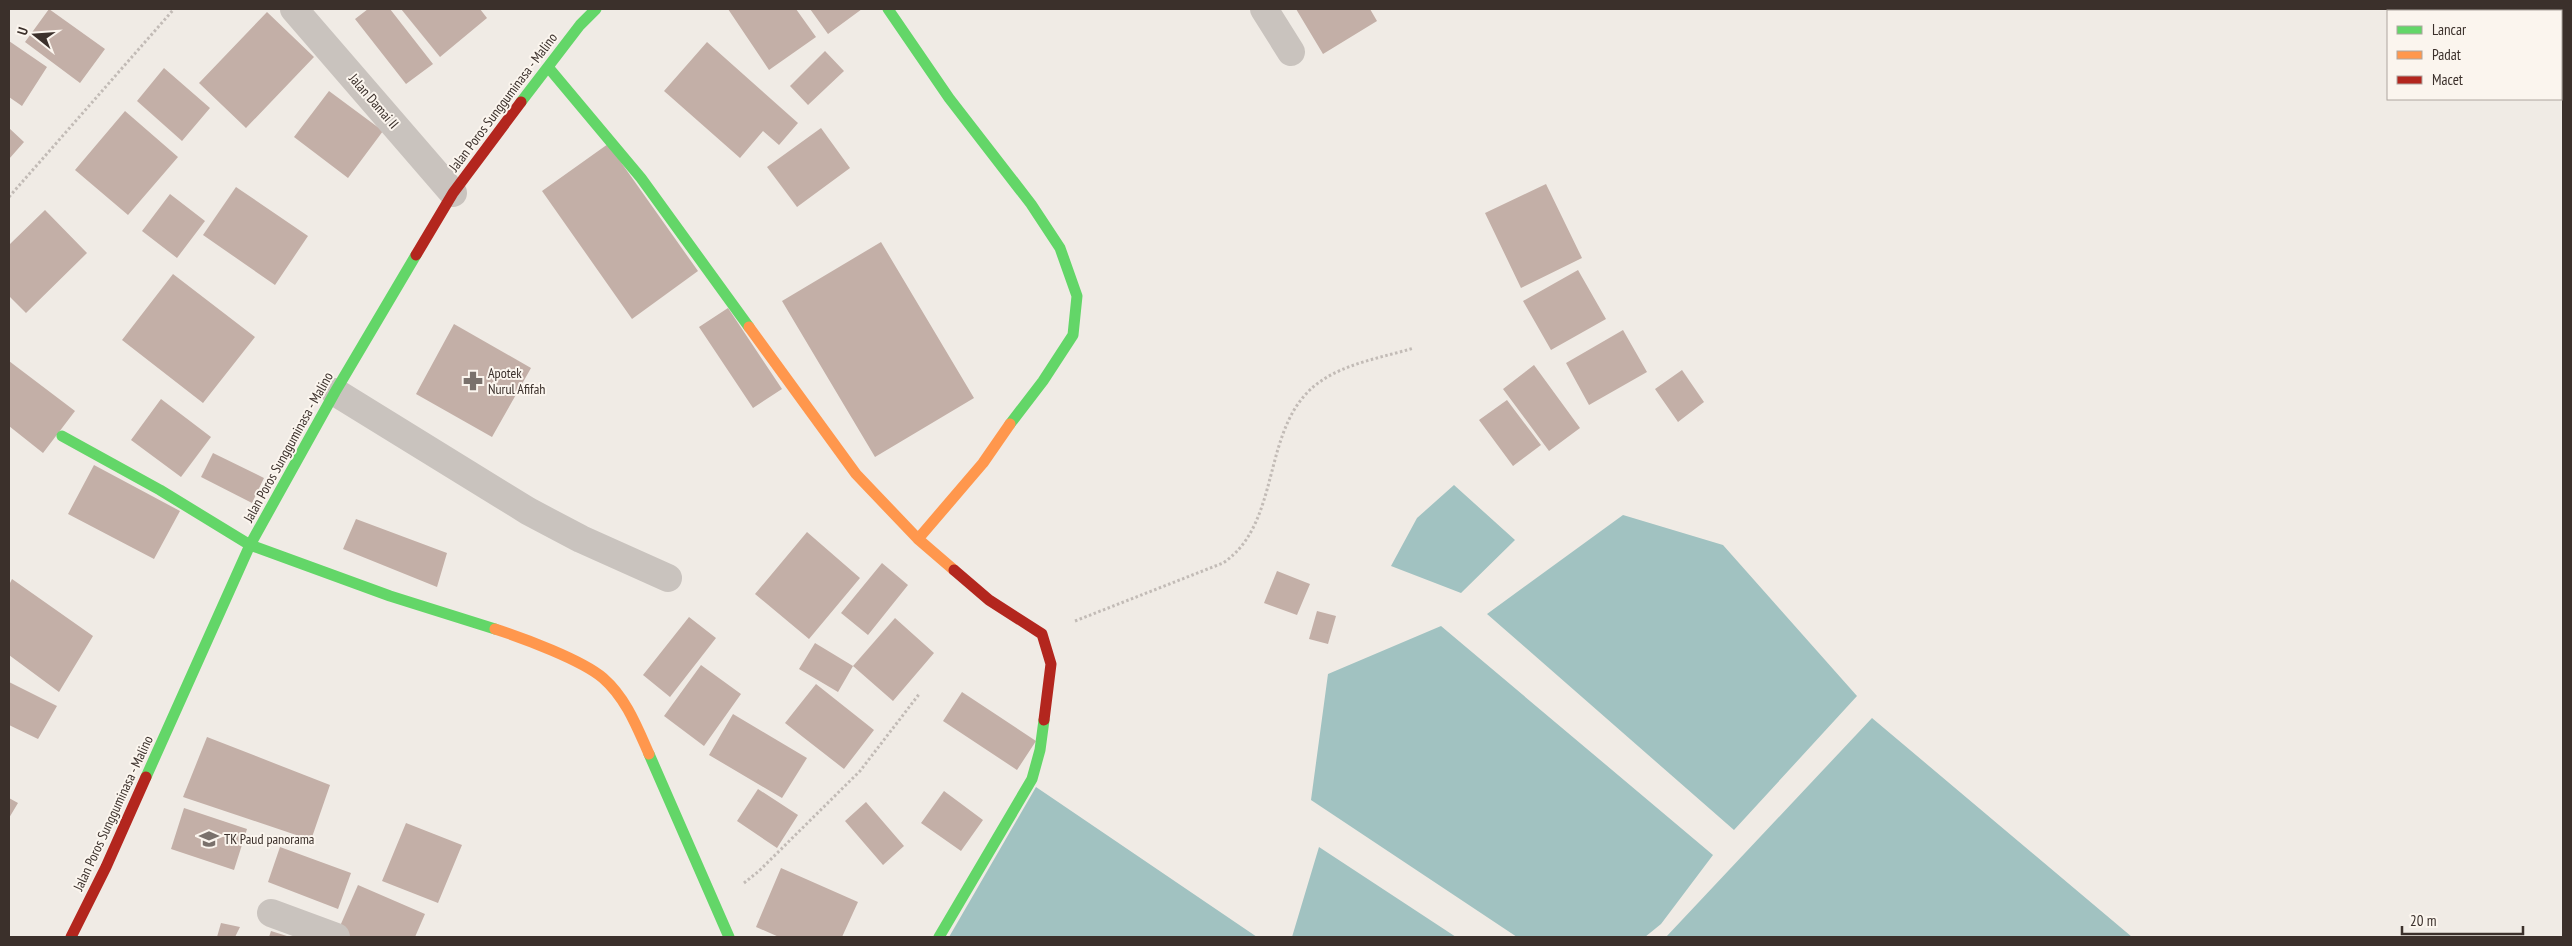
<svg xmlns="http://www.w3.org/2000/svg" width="2572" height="946" viewBox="0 0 2572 946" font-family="'PT Sans Narrow',sans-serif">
<rect width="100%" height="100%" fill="#f0ebe5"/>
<!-- water -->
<path fill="#a1c2c1" d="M 1454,485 L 1515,540 L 1461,593 L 1391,566 L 1417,518 Z
M 1623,515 L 1723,545 L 1857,696 L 1734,830 L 1487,614 Z
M 1441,626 L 1713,855 L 1661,924 L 1645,937 L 1517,937 L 1311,800 L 1328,674 Z
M 1872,718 L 2132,937 L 1666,937 Z
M 1036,787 L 1257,937 L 949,937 Z
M 1319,847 L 1456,937 L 1292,937 Z"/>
<!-- building -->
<path fill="#c3afa7" d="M 49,9 L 105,49 L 80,83 L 25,42 Z
M 368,9 L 390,9 L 433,64 L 406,84 L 355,19 Z
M 401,9 L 480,9 L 487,18 L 440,57 Z
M 728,9 L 796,9 L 816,37 L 769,70 Z
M 810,9 L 862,9 L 828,34 Z
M 1296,9 L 1370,9 L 1377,21 L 1323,54 Z
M 267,12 L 314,57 L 246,128 L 199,83 Z
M 9,41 L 47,67 L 22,106 L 9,97 Z
M 707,42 L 798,123 L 779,145 L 763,131 L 740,158 L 664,91 Z
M 825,51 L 844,71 L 808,105 L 790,86 Z
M 164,68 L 210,108 L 182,141 L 137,101 Z
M 329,91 L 383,131 L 348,178 L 294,137 Z
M 125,111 L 178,157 L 128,215 L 75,170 Z
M 9,128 L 24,142 L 9,159 Z
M 821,128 L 850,168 L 797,207 L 767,167 Z
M 608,144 L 698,271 L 632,319 L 542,191 Z
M 1546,184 L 1582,258 L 1521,288 L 1485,213 Z
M 236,187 L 308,236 L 275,285 L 203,235 Z
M 170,194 L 205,221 L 177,258 L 142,231 Z
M 45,210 L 87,253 L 26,313 L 9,296 L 9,245 Z
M 881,242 L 974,398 L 875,457 L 782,301 Z
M 1578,270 L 1606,319 L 1551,350 L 1523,301 Z
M 173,274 L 255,337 L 203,403 L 122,340 Z
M 728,308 L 782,389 L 753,408 L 699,327 Z
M 454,324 L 531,368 L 492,437 L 416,394 Z
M 1623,330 L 1647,372 L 1589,405 L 1566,363 Z
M 9,361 L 75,411 L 43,453 L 9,426 Z
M 1534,365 L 1580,428 L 1549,451 L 1503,389 Z
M 1682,370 L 1704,402 L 1678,422 L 1655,389 Z
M 161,399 L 211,437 L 181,477 L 131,440 Z
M 1507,400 L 1541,445 L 1513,466 L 1479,420 Z
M 213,453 L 264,478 L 252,503 L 201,477 Z
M 94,465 L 180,511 L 154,559 L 68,514 Z
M 356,519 L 447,553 L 437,587 L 343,549 Z
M 807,532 L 860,578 L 809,639 L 755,594 Z
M 882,563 L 908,585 L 868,635 L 841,613 Z
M 1277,571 L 1310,584 L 1297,615 L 1264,603 Z
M 12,579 L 93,636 L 59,692 L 9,655 L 9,585 Z
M 1317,611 L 1336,616 L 1328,644 L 1309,639 Z
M 689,617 L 716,638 L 670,697 L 643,675 Z
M 895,618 L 934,653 L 893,701 L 853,666 Z
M 815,643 L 853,666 L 838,692 L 799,669 Z
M 701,665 L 741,694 L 704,746 L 664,716 Z
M 9,682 L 57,706 L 38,739 L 9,725 Z
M 816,684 L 874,730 L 844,769 L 785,723 Z
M 962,692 L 1036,741 L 1017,770 L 943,721 Z
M 733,714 L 807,758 L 782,798 L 709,755 Z
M 207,737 L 330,785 L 311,840 L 183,797 Z
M 758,789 L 798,815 L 777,848 L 737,821 Z
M 944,791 L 983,820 L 961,851 L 921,823 Z
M 9,798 L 18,803 L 9,818 Z
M 866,802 L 904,846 L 883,865 L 845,821 Z
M 184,808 L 247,829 L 234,870 L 171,849 Z
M 406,823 L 462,845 L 438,903 L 382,881 Z
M 280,847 L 351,873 L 338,909 L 268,882 Z
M 781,868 L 858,902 L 842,937 L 779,937 L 756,927 Z
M 358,885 L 425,914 L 415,937 L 347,937 L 337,933 Z
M 221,923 L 240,927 L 235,937 L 217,937 Z
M 271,931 L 290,937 L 269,937 Z"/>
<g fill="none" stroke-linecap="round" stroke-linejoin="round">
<!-- path -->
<path stroke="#c2bbb6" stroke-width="3" stroke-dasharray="2.5 2.5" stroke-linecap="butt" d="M 9,197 L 174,9
M 1075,621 L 1223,563 C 1284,522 1259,423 1321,381 C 1347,363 1384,357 1414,348
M 744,883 L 759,871 L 860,771 L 920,693"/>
<!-- street -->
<path stroke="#c9c3be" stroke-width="28" d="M 294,9 L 453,193
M 1264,9 L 1291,52
M 335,392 L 528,511 L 581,539 L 668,578
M 271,913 L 336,937"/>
<!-- fast -->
<path stroke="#63d668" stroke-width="11" d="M 888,9 L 949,98 L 1031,204 L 1060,248 L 1077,296 L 1073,335 L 1043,381 L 1010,424
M 548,67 L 641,178 L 749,327
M 521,102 L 580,25 L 596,9
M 62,436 L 160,490 L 250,545 L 390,596 L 495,629
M 649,754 L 729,937
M 146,777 L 250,545 L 335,392 L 416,255
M 939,937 L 1032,779 L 1040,750 L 1044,720"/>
<!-- slow -->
<path stroke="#ff974d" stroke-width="11" d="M 749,327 L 856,474 L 918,539 L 954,570
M 918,539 L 983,463 L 1010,424
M 495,629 C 523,638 582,660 603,678 C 626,698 637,727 649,754"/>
<!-- jam -->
<path stroke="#b3261e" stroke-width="11" d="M 416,255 L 453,193 L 521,102
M 954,570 L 989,600 L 1042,634 L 1051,664 L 1044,720
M 71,937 L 106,867 L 146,777"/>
</g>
<!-- icons -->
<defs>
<symbol id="pharmacy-bare" viewBox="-9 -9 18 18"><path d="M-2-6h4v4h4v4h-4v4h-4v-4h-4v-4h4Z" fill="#7a716c" stroke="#fbf5ee" stroke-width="2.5" paint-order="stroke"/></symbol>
<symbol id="school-bare" viewBox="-9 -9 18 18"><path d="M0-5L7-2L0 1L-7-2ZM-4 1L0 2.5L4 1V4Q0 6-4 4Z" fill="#7a716c" stroke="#fbf5ee" stroke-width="2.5" paint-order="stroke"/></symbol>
</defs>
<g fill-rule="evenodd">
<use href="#pharmacy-bare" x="459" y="367" width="28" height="28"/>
<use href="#school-bare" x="195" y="825" width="28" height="28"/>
</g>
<g text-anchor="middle" stroke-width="4" stroke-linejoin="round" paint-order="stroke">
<!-- street labels -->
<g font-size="14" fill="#3b302b" stroke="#fbf5ee">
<text transform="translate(374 101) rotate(49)" y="5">Jalan Damai II</text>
<text transform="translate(503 102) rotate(-53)" y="5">Jalan Poros Sungguminasa - Malino</text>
<text transform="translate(288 447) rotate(-61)" y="5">Jalan Poros Sungguminasa - Malino</text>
<text transform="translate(113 813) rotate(-65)" y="5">Jalan Poros Sungguminasa - Malino</text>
</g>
<!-- poi labels -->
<g font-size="14" fill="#3b302b" stroke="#fbf5ee" text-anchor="start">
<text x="488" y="378">Apotek<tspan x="488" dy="16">Nurul Afifah</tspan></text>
<text x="224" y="844">TK Paud panorama</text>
</g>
</g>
<!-- border -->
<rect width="2572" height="946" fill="none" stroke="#3b302b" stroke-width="20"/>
<!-- legend -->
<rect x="2387" y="10" width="175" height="90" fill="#fbf5ee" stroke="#aea6a0"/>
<rect x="2397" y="26" width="25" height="8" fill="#63d668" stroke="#aea6a0"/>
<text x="2432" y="35" font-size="15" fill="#3b302b">Lancar</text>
<rect x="2397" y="51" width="25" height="8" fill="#ff974d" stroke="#aea6a0"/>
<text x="2432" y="60" font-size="15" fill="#3b302b">Padat</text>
<rect x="2397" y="76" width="25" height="8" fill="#b3261e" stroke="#aea6a0"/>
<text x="2432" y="85" font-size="15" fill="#3b302b">Macet</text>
<!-- north arrow -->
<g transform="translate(35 35) rotate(287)" stroke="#fbf5ee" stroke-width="4" paint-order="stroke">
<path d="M0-4L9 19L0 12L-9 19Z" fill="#3b302b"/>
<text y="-8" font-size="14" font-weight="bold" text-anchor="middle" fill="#3b302b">U</text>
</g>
<!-- scale -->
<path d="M2402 926v8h121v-8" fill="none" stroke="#3b302b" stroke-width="2.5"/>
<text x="2410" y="926" font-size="15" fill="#3b302b" stroke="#fbf5ee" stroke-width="4" paint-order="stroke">20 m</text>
</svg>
